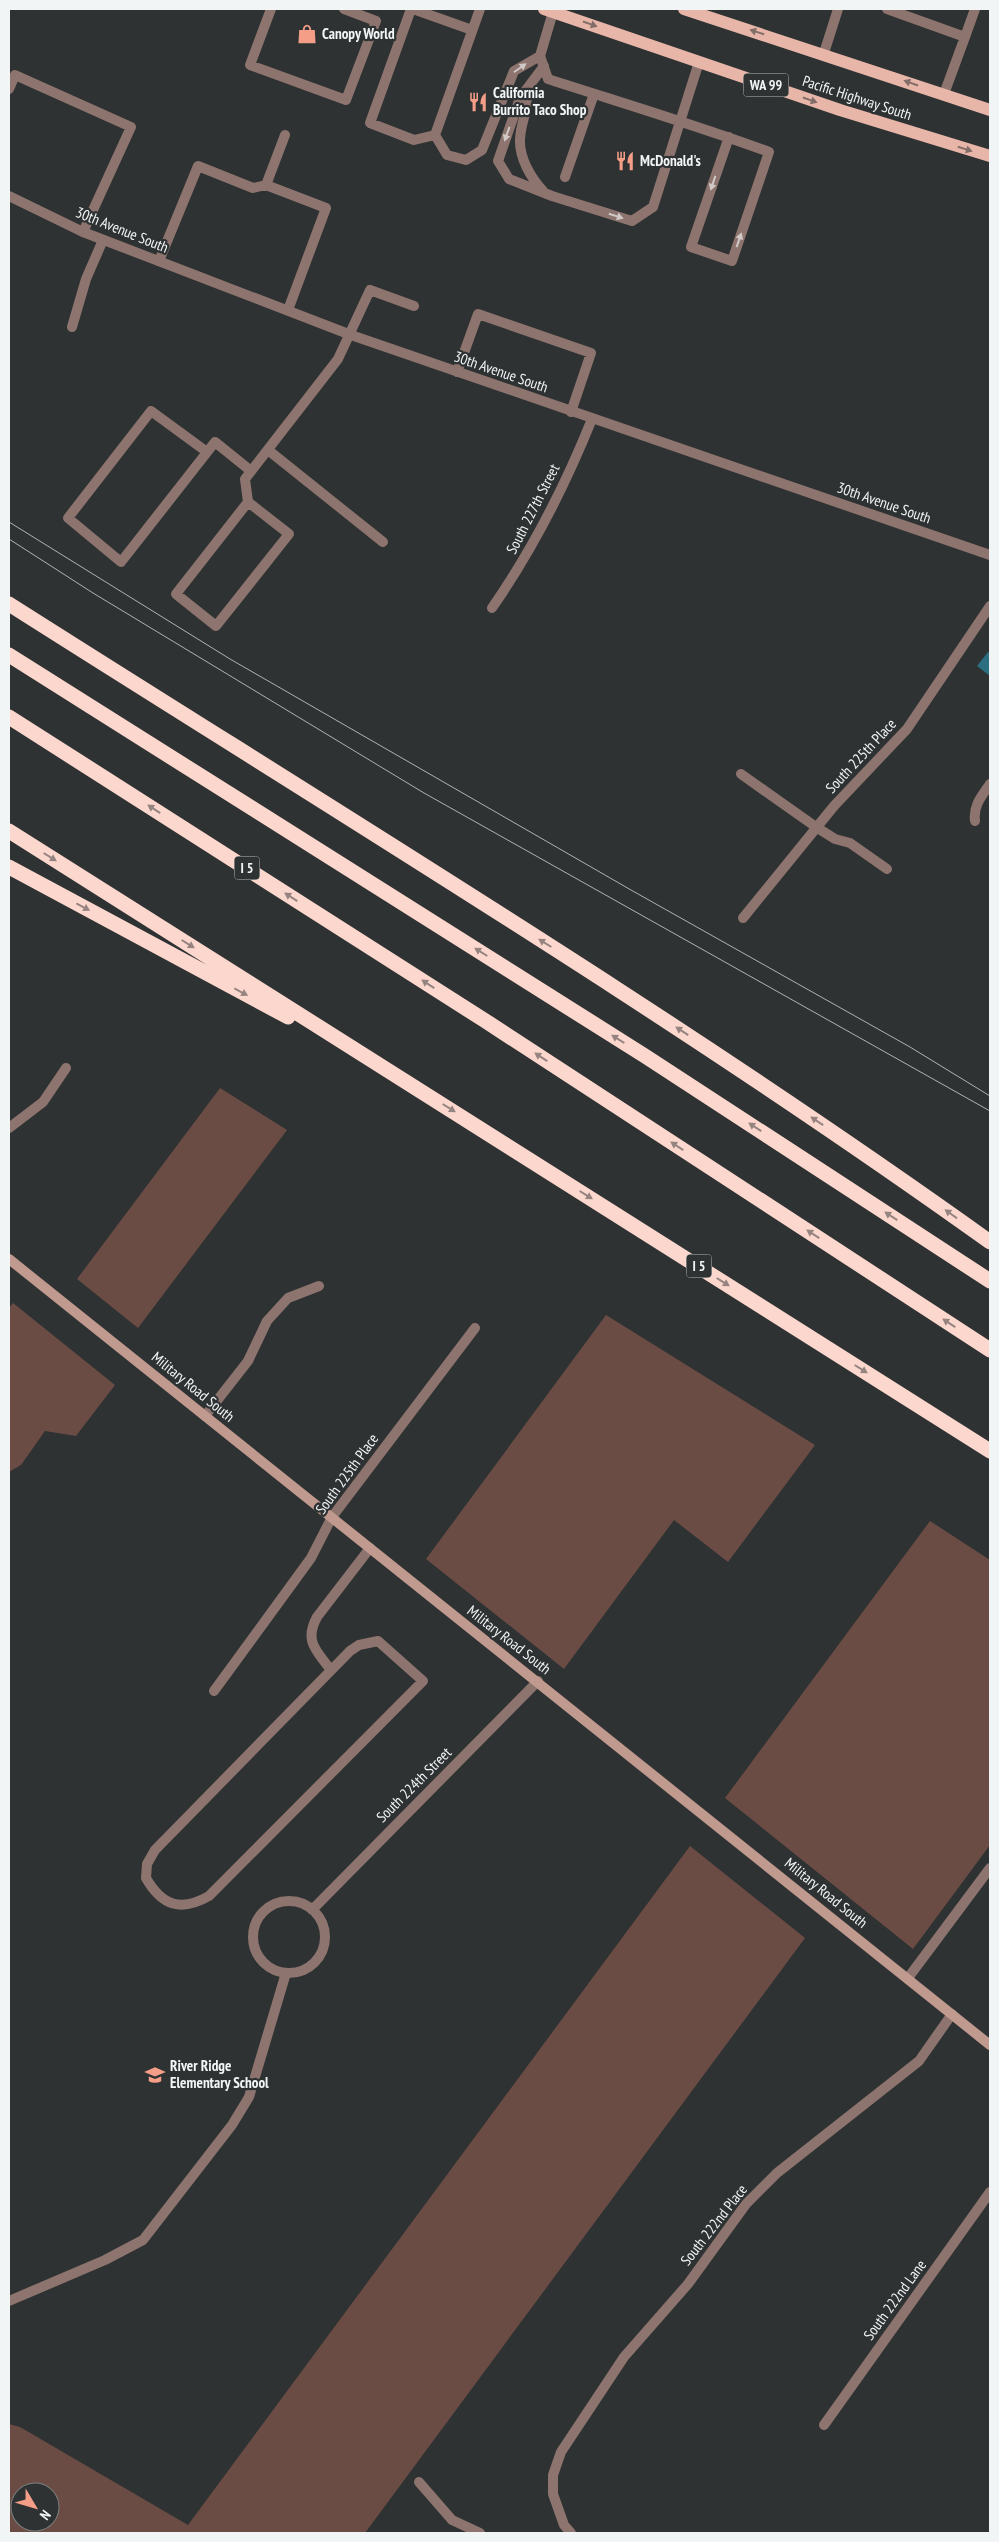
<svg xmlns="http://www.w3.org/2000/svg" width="999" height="2542" viewBox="0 0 999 2542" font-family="'PT Sans Narrow',sans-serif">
<rect width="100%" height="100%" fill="#2e3233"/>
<!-- green -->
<path fill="#6a4c44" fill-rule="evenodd" d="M 220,1088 L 287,1130 L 138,1328 L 77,1279 Z
M 13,1303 L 115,1385 L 76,1436 L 45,1431 L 21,1465 L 9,1472 L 9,1308 Z
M 606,1315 L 815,1445 L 728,1562 L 674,1520 L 564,1669 L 426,1559 Z
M 930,1521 L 990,1560 L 990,1845 L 913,1949 L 725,1798 Z
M 690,1846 L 805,1938 L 365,2533 L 9,2533 L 9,2424 L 20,2427 L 188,2525 ZM 20,2492 L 50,2492 L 50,2522 L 20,2522 Z"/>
<!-- water -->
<path fill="#2b6f80" d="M 988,652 L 990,653 L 990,676 L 977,666 Z"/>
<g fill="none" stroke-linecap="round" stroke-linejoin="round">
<!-- service -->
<path stroke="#8d746e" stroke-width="10" d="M 271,9 L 250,65 L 346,100 L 376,21 L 344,9
M 411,9 L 370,123 L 414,140 L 435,135
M 413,9 L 472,30
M 887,9 L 965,37 L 975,9
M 553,12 L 540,56 L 548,79 C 622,103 696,125 769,152 L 732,261 L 691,247 L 729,137
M 824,53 L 838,9
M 544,66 L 520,98 L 498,161 L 509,179 L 552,196 L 632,221 L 653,207 L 699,62
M 9,89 L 15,75 L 131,127 L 83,232
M 526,90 C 529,112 521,120 520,139 C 519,158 531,178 543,191
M 944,94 L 965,37
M 435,135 L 447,155 L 466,160 L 482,150 L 514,71 L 540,56
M 435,135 L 480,9
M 565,177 L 594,94
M 266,185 L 285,135
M 159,261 L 198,166 L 253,188 L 266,185 L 326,208 L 288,310
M 72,327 L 86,279 L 103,240
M 457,372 L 478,314 L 591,353 L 571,412
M 268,450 L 383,542
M 207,452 L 151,411 L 68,518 L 121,562 L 215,442 L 251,471
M 248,502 L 289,534 L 216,626 L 176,594 L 248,502 L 245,479 L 338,359 L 370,290 L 414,306
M 741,774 L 816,827 L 835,839 L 850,843 L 887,869
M 975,821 C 973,805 982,796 990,784
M 9,1128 L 43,1102 L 66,1068
M 205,1416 L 248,1361 L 267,1321 L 288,1298 L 319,1286
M 378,1641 L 423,1681 L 209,1896 C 181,1912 162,1906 146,1878 L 147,1864 L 155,1850 L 350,1651 L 359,1645 Z
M 330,1669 C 316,1650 304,1641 317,1617 L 370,1548
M253 1937a36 36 0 1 1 72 0a36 36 0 1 1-72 0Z
M 312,1910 L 538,1681
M 908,1978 L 990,1868
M 9,2301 L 105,2260 L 143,2240 L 232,2125 L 249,2097 L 286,1973
M 419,2482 L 452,2520 L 480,2533"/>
<!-- minor -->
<path stroke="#8d746e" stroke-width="10" d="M 9,196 L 83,232 L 351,335 L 990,555
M 492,608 C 533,549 565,486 592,419
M 743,918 L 834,806 L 907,729 L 990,606
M 214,1691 L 311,1558 L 332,1517 L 475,1328
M 824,2425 L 990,2192
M 571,2533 L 564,2525 L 553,2494 L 553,2475 L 561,2452 L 624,2357 L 688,2284 L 746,2204 L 777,2173 L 919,2061 L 952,2014"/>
<!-- secondary -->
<path stroke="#c0998f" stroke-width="10" d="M 9,1259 L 990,2045"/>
<!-- primary -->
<path stroke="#e8b6a9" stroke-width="12" d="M 544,9 L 840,110 L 990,156
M 684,9 L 990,110"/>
<!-- motorway -->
<path stroke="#fcd7cd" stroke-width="15" d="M 9,604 C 338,813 673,1015 990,1242
M 9,655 L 645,1056 L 990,1281
M 9,717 L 484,1020 L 990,1350
M 9,831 L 990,1451
M 9,867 L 288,1017"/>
<!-- tram -->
<path stroke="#afb2b3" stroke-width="1" d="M 9,522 L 230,659 L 631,890 L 910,1047 L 990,1096
M 9,539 L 93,593 L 424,793 L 990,1111"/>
</g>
<!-- one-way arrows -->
<defs><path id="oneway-solid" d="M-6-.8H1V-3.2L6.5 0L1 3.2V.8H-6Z" transform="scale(1.25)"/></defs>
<g fill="#826d68">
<use href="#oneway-solid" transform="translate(590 24) rotate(19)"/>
<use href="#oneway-solid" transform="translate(757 32) rotate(-162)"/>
<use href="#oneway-solid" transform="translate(911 83) rotate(-161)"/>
<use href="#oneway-solid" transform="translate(810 100) rotate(19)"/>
<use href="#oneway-solid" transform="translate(965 149) rotate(17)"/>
</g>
<g fill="#cfc8c6">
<use href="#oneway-solid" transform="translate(520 68) rotate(-35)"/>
<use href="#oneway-solid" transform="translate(507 134) rotate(110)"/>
<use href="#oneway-solid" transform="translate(713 183) rotate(109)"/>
<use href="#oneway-solid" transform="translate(616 216) rotate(17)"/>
<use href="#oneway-solid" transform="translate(739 240) rotate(-71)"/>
</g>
<g fill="#958480">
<use href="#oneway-solid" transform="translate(154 809) rotate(-147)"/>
<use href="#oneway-solid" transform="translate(50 857) rotate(32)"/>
<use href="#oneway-solid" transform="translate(291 897) rotate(-147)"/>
<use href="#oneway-solid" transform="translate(83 907) rotate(28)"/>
<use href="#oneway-solid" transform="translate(545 943) rotate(-148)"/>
<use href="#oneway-solid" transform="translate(188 944) rotate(32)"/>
<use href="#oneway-solid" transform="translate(481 952) rotate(-148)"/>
<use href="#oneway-solid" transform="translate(428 984) rotate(-147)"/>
<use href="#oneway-solid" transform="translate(241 992) rotate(28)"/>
<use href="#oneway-solid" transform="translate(682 1031) rotate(-147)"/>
<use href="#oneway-solid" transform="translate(618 1039) rotate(-148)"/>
<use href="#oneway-solid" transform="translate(541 1057) rotate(-147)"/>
<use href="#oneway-solid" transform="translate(449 1108) rotate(32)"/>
<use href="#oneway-solid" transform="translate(817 1121) rotate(-146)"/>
<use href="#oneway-solid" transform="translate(755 1127) rotate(-147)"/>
<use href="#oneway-solid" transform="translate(677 1146) rotate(-147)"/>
<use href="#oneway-solid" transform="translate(586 1195) rotate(32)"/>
<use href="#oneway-solid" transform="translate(951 1214) rotate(-144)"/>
<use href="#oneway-solid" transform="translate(891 1216) rotate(-147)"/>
<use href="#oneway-solid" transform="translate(813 1234) rotate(-147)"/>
<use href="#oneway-solid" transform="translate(723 1282) rotate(32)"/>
<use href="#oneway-solid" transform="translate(949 1323) rotate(-147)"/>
<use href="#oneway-solid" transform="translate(861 1369) rotate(32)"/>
</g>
<!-- icons -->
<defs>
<symbol id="shop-bare" viewBox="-9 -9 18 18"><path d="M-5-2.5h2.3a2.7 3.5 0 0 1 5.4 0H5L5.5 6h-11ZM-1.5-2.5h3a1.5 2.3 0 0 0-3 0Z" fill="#f49e88" stroke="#2e3233" stroke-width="2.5" paint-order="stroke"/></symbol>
<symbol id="restaurant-bare" viewBox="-9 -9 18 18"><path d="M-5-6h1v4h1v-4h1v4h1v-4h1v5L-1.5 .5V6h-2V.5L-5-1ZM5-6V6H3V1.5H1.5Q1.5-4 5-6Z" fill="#f49e88" stroke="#2e3233" stroke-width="2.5" paint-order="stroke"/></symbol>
<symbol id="school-bare" viewBox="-9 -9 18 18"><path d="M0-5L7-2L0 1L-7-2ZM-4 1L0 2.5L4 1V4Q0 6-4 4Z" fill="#f49e88" stroke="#2e3233" stroke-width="2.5" paint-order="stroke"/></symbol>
</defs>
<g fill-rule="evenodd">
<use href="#shop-bare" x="293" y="20" width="28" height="28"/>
<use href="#restaurant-bare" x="464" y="88" width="28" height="28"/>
<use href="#restaurant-bare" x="611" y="147" width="28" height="28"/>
<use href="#school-bare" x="141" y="2061" width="28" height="28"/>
</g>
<g text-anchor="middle" stroke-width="4.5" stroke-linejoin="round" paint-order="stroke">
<!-- shield labels -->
<g fill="#2e3233" stroke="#b7babc" stroke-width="1">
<rect x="743.5" y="73.5" width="45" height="23" rx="4"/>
<rect x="234.5" y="856.5" width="25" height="23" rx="4"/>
<rect x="686.5" y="1254.5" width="25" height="23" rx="4"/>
</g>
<g font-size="14" font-weight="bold" fill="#f2f5f6">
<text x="766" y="90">WA 99</text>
<text x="247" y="873">I 5</text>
<text x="699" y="1271">I 5</text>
</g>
<!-- poi labels -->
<g font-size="15" font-weight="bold" fill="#f2f5f6" stroke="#2e3233" text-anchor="start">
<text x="322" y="39">Canopy World</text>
<text x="493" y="98">California<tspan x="493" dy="17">Burrito Taco Shop</tspan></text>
<text x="640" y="166">McDonald's</text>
<text x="170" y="2071">River Ridge<tspan x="170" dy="17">Elementary School</tspan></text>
</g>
<!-- street labels -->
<g font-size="15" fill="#f2f5f6" stroke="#2e3233">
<text transform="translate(857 98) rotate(18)" y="5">Pacific Highway South</text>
<text transform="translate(122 230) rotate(22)" y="5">30th Avenue South</text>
<text transform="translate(501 372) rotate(19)" y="5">30th Avenue South</text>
<text transform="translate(884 503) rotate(19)" y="5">30th Avenue South</text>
<text transform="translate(533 509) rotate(-63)" y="5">South 227th Street</text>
<text transform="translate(861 756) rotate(-47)" y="5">South 225th Place</text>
<text transform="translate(193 1387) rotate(39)" y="5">Military Road South</text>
<text transform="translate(347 1474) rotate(-54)" y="5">South 225th Place</text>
<text transform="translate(509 1640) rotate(38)" y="5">Military Road South</text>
<text transform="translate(414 1785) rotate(-45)" y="5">South 224th Street</text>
<text transform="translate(826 1893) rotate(39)" y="5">Military Road South</text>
<text transform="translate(714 2225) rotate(-52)" y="5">South 222nd Place</text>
<text transform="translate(895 2300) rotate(-54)" y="5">South 222nd Lane</text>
</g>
</g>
<!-- border -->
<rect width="999" height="2542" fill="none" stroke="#f2f5f6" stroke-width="20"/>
<!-- north arrow -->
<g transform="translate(35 2507) rotate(128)"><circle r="24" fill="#2e3233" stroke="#7c8081"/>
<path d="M0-4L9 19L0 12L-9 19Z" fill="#f49e88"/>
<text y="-8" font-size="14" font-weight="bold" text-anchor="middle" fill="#f2f5f6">N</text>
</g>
</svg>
